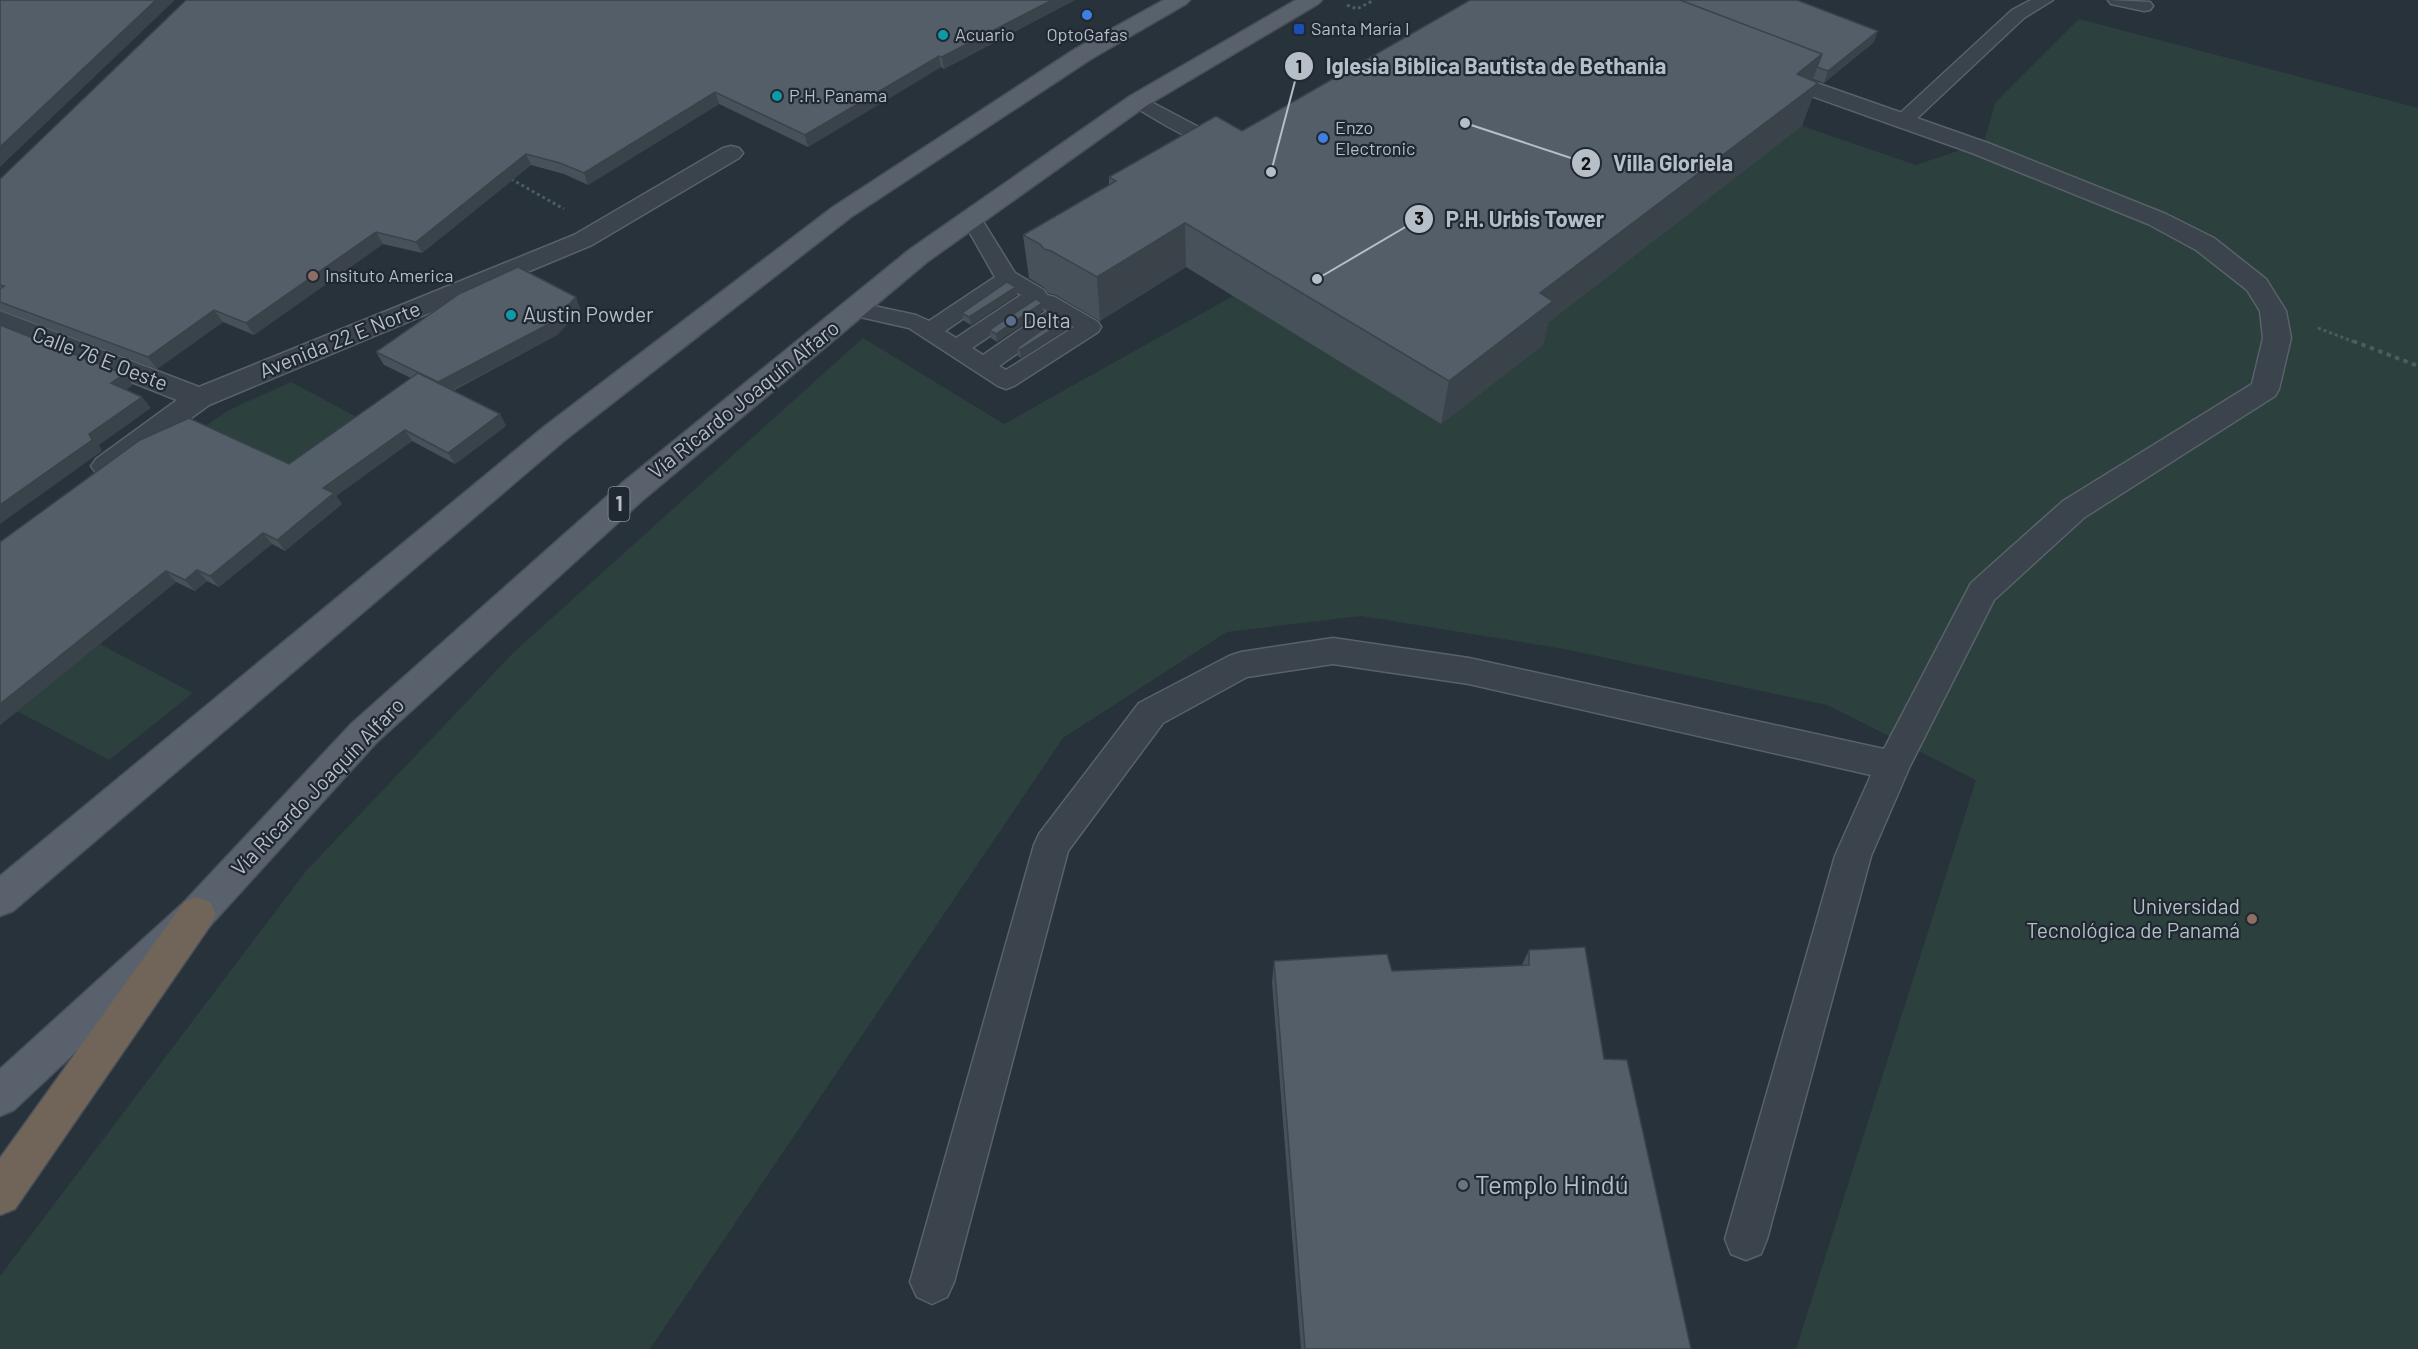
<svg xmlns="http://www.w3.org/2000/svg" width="2418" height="1349" viewBox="0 0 2418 1349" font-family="Barlow,sans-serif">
<rect width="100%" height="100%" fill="#27323b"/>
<!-- green -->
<path fill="#2c403e" d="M 2079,19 L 2418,108 L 2418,1349 L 1796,1349 L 1976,780 L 1827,705 L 1564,649 L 1361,616 L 1227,632 L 1063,738 L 650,1349 L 0,1349 L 0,1276 L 306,871 L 514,652 L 863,338 L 1004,424 L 1233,296 L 1441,424 L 1530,337 L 1802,126 L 1916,165 L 1984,142 L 1995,103 Z
M 291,382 L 368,423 L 297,475 L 201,429 L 229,410 Z
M 100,644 L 193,693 L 109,760 L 17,711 Z"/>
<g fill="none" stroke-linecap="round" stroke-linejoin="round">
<defs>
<path id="lane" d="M 2031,0 L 2053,0 L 2024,18 L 1910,125 L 1896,125 L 1894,121 L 1896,117 L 2012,10 Z
M 2108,0 L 2150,2 L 2153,6 L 2150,10 L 2144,11 L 2111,4 Z
M 1138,95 L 1210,133 L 1231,137 L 1234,141 L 1231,145 C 1201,152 1157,119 1131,105 L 1129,101 L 1131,97 Z
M 972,213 L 979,215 L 1015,273 L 1044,290 L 1047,295 L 1055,297 L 1098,322 L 1101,327 L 1098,332 L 1014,386 L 1006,389 L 998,386 L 909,328 L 847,314 L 844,309 L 847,304 L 855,302 L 916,315 L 929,321 L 995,277 L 962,219 L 965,215 ZM 1008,288 L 1021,295 L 956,338 L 945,331 ZM 1037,304 L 1047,311 L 983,355 L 972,348 ZM 1064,321 L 1074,327 L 1006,370 L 999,366 Z"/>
<path id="street" d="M 1774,68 L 1988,143 L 2166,214 L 2214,238 L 2266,279 L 2286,311 L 2291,338 L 2279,389 L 2275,396 L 2085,517 L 1994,600 L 1910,766 L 1871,856 L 1767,1239 L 1761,1254 L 1746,1260 L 1731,1254 L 1725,1239 L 1835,856 L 1871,775 L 1469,684 L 1333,664 L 1247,677 L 1163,723 L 1068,851 L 954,1282 L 947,1297 L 932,1304 L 917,1297 L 910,1282 L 1034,845 L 1039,834 L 1139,703 L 1229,656 L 1241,652 L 1333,638 L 1469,658 L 1884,749 L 1971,583 L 2063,501 L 2252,384 L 2263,338 L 2260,311 L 2247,290 L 2196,250 L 2148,224 L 1972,153 L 1766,80 L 1763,75 L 1766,70 Z
M 731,146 L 739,148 L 743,153 L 739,158 L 592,245 L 209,405 L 116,473 L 106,476 L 96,473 L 91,466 L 96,459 L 177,400 L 0,330 L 0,311 L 199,387 L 574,235 L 723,148 Z"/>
<path id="primary" d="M 1164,0 L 1190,0 L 1186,4 L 1091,59 L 851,217 L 565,440 L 13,911 L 0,916 L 0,876 L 545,426 L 833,207 L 1075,49 Z
M 1296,0 L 1322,0 L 1318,4 L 1146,106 L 927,262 L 644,499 L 376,743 L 210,926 L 14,1110 L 0,1116 L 0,1069 L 184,902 L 352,723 L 622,483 L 909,250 L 1130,96 Z"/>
<path id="highway" d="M 197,897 L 210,902 L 216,914 L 210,926 L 15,1209 L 0,1215 L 0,1158 L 184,902 Z"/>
</defs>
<!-- lane casing -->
<use href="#lane" stroke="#59616a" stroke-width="3"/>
<!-- street casing -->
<use href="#street" stroke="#59616a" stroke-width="3"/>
<!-- primary casing -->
<use href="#primary" stroke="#474f58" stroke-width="3"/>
<!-- highway casing -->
<use href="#highway" stroke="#464e57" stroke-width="3"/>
<!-- path-far1 -->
<path stroke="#4b5d5d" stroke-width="3" stroke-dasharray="3 3" stroke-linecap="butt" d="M 1347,5 L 1357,9 L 1374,0
M 511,179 L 564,209
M 2318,328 L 2357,343"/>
<!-- path -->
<path stroke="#4b5d5d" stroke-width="4" stroke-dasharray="4.5 4.5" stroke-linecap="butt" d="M 2353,341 L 2418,366"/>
<!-- lane -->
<use href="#lane" fill="#3b434c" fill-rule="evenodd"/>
<!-- street -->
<use href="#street" fill="#3b434c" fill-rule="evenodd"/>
<!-- primary -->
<use href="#primary" fill="#59626c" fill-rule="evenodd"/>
<!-- highway -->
<use href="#highway" fill="#716559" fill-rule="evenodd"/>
</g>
<!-- wall -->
<path fill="#47515a" d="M 186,0 L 1075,0 L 944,69 L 941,67 L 808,147 L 719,104 L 588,185 L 564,174 L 531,165 L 422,253 L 383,244 L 254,335 L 223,322 L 157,369 L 0,310 L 0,178 L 1,178 Z
M 1874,42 L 1824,83 L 1813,79 L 1802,126 L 1548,323 L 1543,345 L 1441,424 L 1186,267 L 1100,321 L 1056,295 L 1048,293 L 1045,288 L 1029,278 L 1023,235 L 1109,185 L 1109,177 L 1242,131 Z
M 1017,295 L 971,325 L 964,321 L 962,313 Z
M 581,310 L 557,335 L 453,391 L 500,414 L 506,426 L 455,464 L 412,441 L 336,496 L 342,504 L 285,551 L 272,544 L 219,587 L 207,581 L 195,591 L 176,582 L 0,725 L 0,542 L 289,464 L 411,378 L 384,365 L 376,352 Z
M 1043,311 L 997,342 L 991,338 L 989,330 Z
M 1069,319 L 1070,327 L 1021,358 L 1018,356 L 1017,348 Z
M 1529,950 L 1604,1059 L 1691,1349 L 1301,1349 L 1272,983 L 1274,961 L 1392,971 L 1522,965 Z"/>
<!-- shaded-wall -->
<path fill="#3a424a" d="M 156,0 L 175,0 L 0,167 L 0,147 Z
M 1052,0 L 1075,0 L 944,69 L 942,57 Z
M 1878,31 L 1874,42 L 1824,83 L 1828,71 Z
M 1822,54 L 1809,90 L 1818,83 L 1802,126 L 1548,323 L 1543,345 L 1441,424 L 1449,381 L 1540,293 L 1797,74 Z
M 939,56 L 941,67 L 808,147 L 805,135 Z
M 715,92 L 719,104 L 588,185 L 584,173 Z
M 526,154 L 531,165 L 422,253 L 416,242 Z
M 1185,223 L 1186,267 L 1100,321 L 1097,277 Z
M 376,232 L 383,244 L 254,335 L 246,323 Z
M 1016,287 L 1017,295 L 971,325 L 969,317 Z
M 576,297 L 581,310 L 557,335 L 445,394 L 438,382 Z
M 1042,303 L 1043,311 L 997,342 L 996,334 Z
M 214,310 L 223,322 L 157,369 L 148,357 Z
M 1069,319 L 1070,327 L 1021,358 L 1020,350 Z
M 124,374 L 133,385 L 120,395 L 111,383 Z
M 142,397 L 151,408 L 99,445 L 102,451 L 0,524 L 0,505 L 89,434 Z
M 500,414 L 506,426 L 455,464 L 448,453 Z
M 405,430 L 412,441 L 336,496 L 342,504 L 285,551 L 277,540 L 323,488 Z
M 263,533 L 272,544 L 219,587 L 210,576 Z
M 197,570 L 207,581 L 195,591 L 185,580 Z
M 166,571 L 176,582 L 0,725 L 0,704 Z"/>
<!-- building -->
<path fill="#535e69" stroke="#3a424a" stroke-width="1.5" d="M 0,0 L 156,0 L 0,147 Z
M 186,0 L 1052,0 L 942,57 L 939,56 L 805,135 L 715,92 L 584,173 L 560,163 L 526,154 L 416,242 L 376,232 L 246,323 L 214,310 L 148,357 L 0,302 L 0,289 L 4,286 L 0,285 L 0,178 L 1,178 Z
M 1470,0 L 1680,0 L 1822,54 L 1797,74 L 1818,83 L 1540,293 L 1553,301 L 1449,381 L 1185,223 L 1097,277 L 1051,251 L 1044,249 L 1040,244 L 1023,235 L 1116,181 L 1109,177 L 1216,116 L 1242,131 Z
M 1680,0 L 1797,0 L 1878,31 L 1828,71 L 1817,67 L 1822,54 Z
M 518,267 L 576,297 L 551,323 L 438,382 L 376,352 L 459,294 Z
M 1007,282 L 1016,287 L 969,317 L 962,313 Z
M 1036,299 L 1042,303 L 996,334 L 989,330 Z
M 1063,315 L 1069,319 L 1020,350 L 1017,348 Z
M 0,325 L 124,374 L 111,383 L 142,397 L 89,434 L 92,440 L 0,505 Z
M 418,373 L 500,414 L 448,453 L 405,430 L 323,488 L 334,493 L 277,540 L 263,533 L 210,576 L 197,570 L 185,580 L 166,571 L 0,704 L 0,542 L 140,440 L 189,418 L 289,464 Z
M 1585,947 L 1604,1059 L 1627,1060 L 1691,1349 L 1305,1349 L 1274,961 L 1387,954 L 1392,971 L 1529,965 L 1529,950 Z"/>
<!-- markers -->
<g fill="#3f7fe0" stroke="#202831" stroke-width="2">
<circle cx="1087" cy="15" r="6"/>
<circle cx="1323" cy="138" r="6"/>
</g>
<rect fill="#1a4fb4" stroke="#202831" stroke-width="2" x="1293" y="23" width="12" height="12" rx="3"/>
<g fill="#0f9aa8" stroke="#202831" stroke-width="2">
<circle cx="943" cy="35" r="6"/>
<circle cx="777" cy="96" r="6"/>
<circle cx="511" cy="315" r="6"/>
</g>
<g fill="#8d6e63" stroke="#202831" stroke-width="2">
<circle cx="313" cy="276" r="6"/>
<circle cx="2252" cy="919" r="6"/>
</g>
<circle fill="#5c6f8a" stroke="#202831" stroke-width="2" cx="1011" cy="321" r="6"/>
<circle fill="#6b7280" stroke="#202831" stroke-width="2" cx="1463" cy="1185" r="6"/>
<g text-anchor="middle" stroke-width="4.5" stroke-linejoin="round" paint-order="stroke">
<!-- far-poi labels -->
<g font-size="18" fill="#b6bec7" stroke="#202831" text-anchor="start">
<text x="1311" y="35">Santa María I</text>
<text x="955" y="41">Acuario</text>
<text x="1087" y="41" text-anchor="middle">OptoGafas</text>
<text x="789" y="102">P.H. Panama</text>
<text x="1335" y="134">Enzo<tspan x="1335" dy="21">Electronic</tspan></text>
<text x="325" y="282">Insituto America</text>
</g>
<!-- shield labels -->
<rect fill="#202831" stroke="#89919a" stroke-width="1.5" x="608.5" y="487" width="21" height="34" rx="4.5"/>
<g font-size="20" font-weight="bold" fill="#b6bec7">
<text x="619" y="511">1</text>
</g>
<!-- poi labels -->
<g font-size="21" fill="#b6bec7" stroke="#202831" text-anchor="start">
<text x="523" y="322">Austin Powder</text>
<text x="1023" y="328">Delta</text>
<text x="2240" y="914" text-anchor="end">Universidad<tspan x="2240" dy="24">Tecnológica de Panamá</tspan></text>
</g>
<!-- street labels -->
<g font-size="21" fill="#b6bec7" stroke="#202831">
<text transform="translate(340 340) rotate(-22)" y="7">Avenida 22 E Norte</text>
<text transform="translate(100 359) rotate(21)" y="7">Calle 76 E Oeste</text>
<text transform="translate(744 400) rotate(-39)" y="7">Vía Ricardo Joaquín Alfaro</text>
<text transform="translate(318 787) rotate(-46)" y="7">Vía Ricardo Joaquín Alfaro</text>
</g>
<!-- near-poi labels -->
<g font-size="26" fill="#b6bec7" stroke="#202831" text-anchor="start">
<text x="1475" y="1194">Templo Hindú</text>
</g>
</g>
<!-- callouts -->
<path fill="none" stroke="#b6bec7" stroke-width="2" d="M1271 172L1299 66M1465 123L1586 163M1317 279L1419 219"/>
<g fill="#b6bec7" stroke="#202831" stroke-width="2">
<circle cx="1271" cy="172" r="6"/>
<circle cx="1465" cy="123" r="6"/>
<circle cx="1317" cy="279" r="6"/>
<circle cx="1299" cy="66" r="15"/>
<circle cx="1586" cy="163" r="15"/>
<circle cx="1419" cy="219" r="15"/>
</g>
<g font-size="18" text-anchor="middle" font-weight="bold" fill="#111">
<text x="1299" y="73">1</text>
<text x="1586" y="170">2</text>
<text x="1419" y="225">3</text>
</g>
<g font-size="22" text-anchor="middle" font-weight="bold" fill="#b6bec7" stroke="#202831" stroke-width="4.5" stroke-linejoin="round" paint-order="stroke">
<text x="1496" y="74">Iglesia Biblica Bautista de Bethania</text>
<text x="1673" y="171">Villa Gloriela</text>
<text x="1525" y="227">P.H. Urbis Tower</text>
</g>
</svg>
